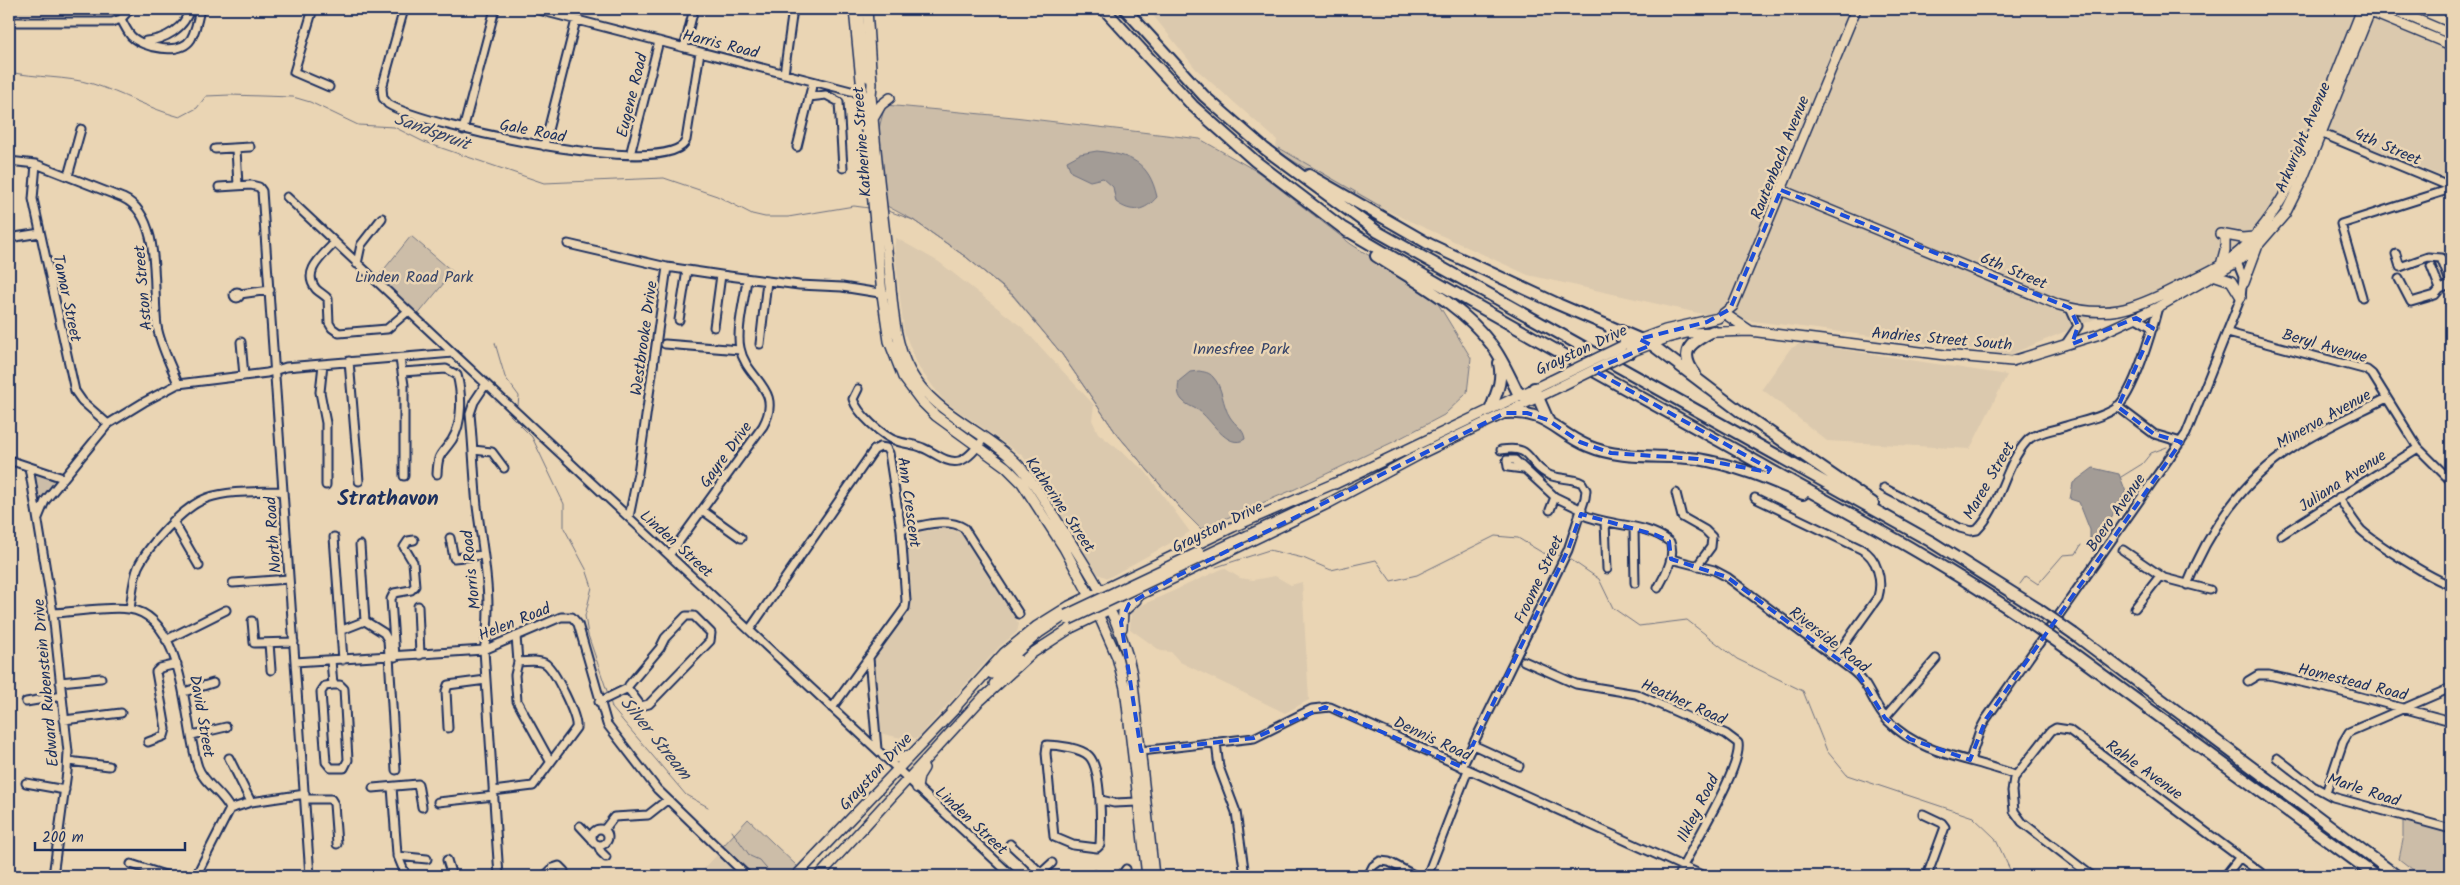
<svg xmlns="http://www.w3.org/2000/svg" width="2460" height="885" viewBox="0 0 2460 885" font-family="Kalam,sans-serif">
<rect width="100%" height="100%" fill="#ead5b4"/>
<filter id="ink" filterUnits="userSpaceOnUse"><feTurbulence type="fractalNoise" baseFrequency=".02" numOctaves="2"/><feDisplacementMap in="SourceGraphic" scale="10" xChannelSelector="R" yChannelSelector="G"/><feConvolveMatrix kernelMatrix="1 2 1 2 8 2 1 2 1" color-interpolation-filters="sRGB"/></filter>
<g filter="url(#ink)">
<!-- built -->
<path fill="#dbc9ae" d="M 9,9 L 122,9 L 120,13 L 113,17 L 9,18 Z
M 1148,9 L 2376,9 L 2373,17 L 2451,48 L 2451,180 L 2328,130 L 2299,200 L 2244,257 L 2011,354 L 1707,315 L 1528,275 L 1377,206 L 1276,147 L 1277,140 L 1196,69 Z
M 896,238 L 939,262 L 1023,328 L 1094,405 L 1092,420 L 1098,433 L 1145,471 L 1190,532 L 1108,578 L 1098,574 L 1023,456 L 944,401 L 919,368 L 904,332 L 894,247 Z
M 1801,343 L 2007,375 L 1970,449 L 1827,441 L 1762,389 L 1790,349 Z
M 948,528 L 963,534 L 1019,624 L 1017,632 L 999,647 L 918,738 L 906,739 L 879,733 L 872,659 L 909,609 L 912,597 L 906,534 Z
M 1224,568 L 1240,578 L 1253,580 L 1275,576 L 1291,585 L 1302,582 L 1309,700 L 1285,713 L 1180,662 L 1171,652 L 1161,651 L 1130,629 L 1131,610 Z
M 718,854 L 743,876 L 697,876 Z"/>
<!-- green -->
<path fill="#ccbda8" stroke="#747683" d="M 885,105 L 1014,117 L 1200,139 L 1258,172 L 1351,244 L 1434,297 L 1471,358 L 1467,393 L 1444,415 L 1393,442 L 1295,489 L 1201,529 L 1181,509 L 1116,433 L 1061,353 L 1013,295 L 966,257 L 913,220 L 887,206 L 878,132 Z
M 1279,148 L 1380,206 L 1377,212 L 1287,157 L 1278,150 Z
M 411,236 L 453,272 L 417,316 L 377,278 Z
M 35,473 L 56,481 L 38,503 L 33,474 Z
M 748,819 L 798,867 L 789,876 L 755,876 L 723,846 Z
M 2403,819 L 2451,833 L 2451,876 L 2421,876 L 2399,859 L 2403,840 Z"/>
<!-- water -->
<path fill="#a39c96" stroke="#6d7080" d="M 1097,151 C 1130,155 1149,161 1157,197 C 1145,211 1132,214 1116,202 L 1113,187 L 1103,178 L 1090,181 L 1071,172 L 1067,161 L 1080,154 Z
M 1199,371 C 1204,372 1209,372 1213,377 C 1223,387 1222,405 1230,417 C 1235,425 1244,429 1245,439 C 1227,451 1211,418 1198,410 C 1193,407 1186,405 1182,400 C 1177,394 1178,388 1179,381 L 1190,372 Z
M 2093,468 L 2119,474 L 2126,492 L 2104,530 L 2090,539 L 2090,530 L 2079,502 L 2070,499 L 2073,483 Z"/>
<g fill="none" stroke-linecap="round" stroke-linejoin="round">
<!-- stream -->
<path stroke="#6d7080" stroke-width="1" d="M 9,72 C 36,78 66,76 93,84 C 122,93 150,109 180,117 L 197,108 L 206,96 L 230,95 L 293,97 L 310,102 L 358,125 L 394,127 L 424,142 L 544,183 L 664,178 L 717,196 L 752,214 L 765,217 L 788,217 L 854,206 L 869,208
M 886,210 L 913,220 L 966,257 L 1013,296 L 1061,353 L 1116,433 L 1181,509 L 1202,530
M 495,343 L 505,377 L 519,396 L 518,405
M 510,415 L 532,437 L 564,504 L 564,528 L 586,569 L 592,587 L 585,616 L 588,635 L 608,694
M 2121,477 L 2142,464 L 2151,453 L 2167,447
M 1567,557 L 1599,579 L 1613,608 L 1639,626 L 1687,620 L 1737,659 L 1803,691 L 1827,751 L 1847,775 L 1973,817 L 1995,838 L 2013,876
M 1216,567 L 1269,550 L 1303,558 L 1331,570 L 1376,560 L 1391,581 L 1417,575 L 1495,536 L 1518,538 L 1543,553 L 1563,556
M 2020,584 L 2026,576 L 2038,584 L 2063,555 L 2076,554 L 2081,545
M 610,700 L 612,708 L 686,795 L 708,807
M 732,831 L 750,856 L 759,860 L 773,876"/>
<defs>
<path id="minor" d="M 313,9 L 294,72 L 329,87
M 404,9 L 382,88 L 383,98 L 388,104 C 422,126 673,181 686,140 L 700,52
M 535,9 L 866,95
M 859,9 L 863,51 L 868,78
M 121,19 C 124,25 127,31 131,36 C 143,48 180,56 191,39 C 196,30 198,19 200,9
M 9,22 L 112,22 L 121,19 L 130,9
M 146,41 C 164,40 186,28 189,9
M 684,48 L 694,9
M 784,74 L 793,9
M 809,97 L 826,95 L 839,102 L 843,168
M 463,130 L 495,9
M 2318,132 L 2451,187
M 544,146 L 576,20
M 797,147 L 813,82
M 215,149 L 250,147
M 236,149 L 238,185
M 630,155 L 659,41
M 9,161 L 36,164 L 123,198 C 163,216 152,290 157,326 C 160,345 171,365 178,384
M 36,164 L 33,199 L 75,391 L 82,401 L 108,424
M 68,176 L 81,129
M 219,187 L 251,185 L 259,187 L 262,191 L 310,876
M 287,197 L 453,353
M 9,238 L 40,233
M 335,242 C 324,255 301,271 316,289 C 320,293 325,295 328,299 L 329,323 L 332,328 L 339,333 L 387,329 L 407,312
M 568,244 L 667,267 L 721,275 L 799,285 L 842,287 L 892,295
M 2396,254 L 2400,267 L 2428,257 L 2441,258 L 2451,284
M 357,264 L 361,245 L 382,218
M 2431,266 L 2440,289
M 2399,279 L 2411,302 L 2435,295 L 2440,289 L 2451,285
M234 295a3 3 0 1 1 6 0a3 3 0 1 1-6 0Z
M 240,294 L 270,290
M 2362,297 L 2341,224 L 2451,189
M 2136,318 L 2153,328
M 679,320 L 687,270
M 714,327 L 721,275
M 2228,333 L 2367,370 L 2372,374 L 2418,448 L 2451,481
M 241,342 L 244,376
M 665,344 L 740,350
M 760,344 L 767,281
M 2065,345 L 2078,326 L 2070,308
M 400,359 L 404,385 L 404,476
M 349,361 L 359,481
M 323,364 L 320,392 L 326,423 L 326,485
M 402,372 L 446,369 L 457,375 C 462,393 463,423 452,440 C 441,456 438,452 437,474
M 486,384 L 474,402 L 470,414 C 473,444 474,475 477,506 C 483,554 494,602 484,650 L 499,876
M 858,389 L 853,399 C 857,413 883,437 897,441 C 905,444 915,444 923,448 C 934,452 946,464 959,461 C 969,459 978,446 984,438
M 2117,406 L 2154,434 L 2181,442
M 473,450 L 492,452 L 504,468
M 9,460 L 63,478
M 29,467 L 53,613 L 68,752 L 67,772 L 53,876
M 1523,469 L 1508,467 L 1507,460 L 1515,460 L 1555,497 L 1582,510
M 1884,488 L 1960,528 L 1971,531 L 1977,530 C 2001,506 2004,466 2027,441 C 2035,432 2055,430 2066,426 C 2081,421 2102,418 2116,408 C 2134,394 2152,330 2158,307
M 1676,493 L 1682,517 L 1705,530 L 1712,537 L 1711,547 L 1697,566
M 2339,497 C 2346,509 2352,520 2361,530 C 2375,543 2433,580 2451,585
M 1755,498 L 1861,549 C 1877,557 1883,580 1878,597 L 1835,657
M 702,510 L 741,538
M 1550,510 L 1555,497
M 1581,514 C 1608,527 1645,522 1670,542 C 1676,557 1665,575 1658,588
M 629,517 L 638,473 L 667,267
M 38,518 L 45,501 L 108,424 L 144,402 L 178,384 L 267,373 L 286,367 L 453,353 L 1012,876
M 173,521 L 199,566
M 1605,522 L 1607,569
M 1634,528 L 1635,583
M 901,530 C 920,526 947,517 964,528 L 1019,614
M 2281,535 L 2418,448
M 334,537 L 343,660
M 450,538 L 454,558 L 483,555
M 360,545 L 365,621
M 2123,550 L 2164,578 L 2210,590
M 670,554 L 763,426 C 784,388 746,380 740,348 C 736,330 745,298 747,279
M 1671,559 L 1714,570 L 1727,577 L 1853,671 C 1870,684 1873,706 1888,721 C 1922,756 1972,758 2015,775
M 233,583 L 289,579
M 2187,585 C 2208,531 2243,480 2293,448 C 2322,429 2356,414 2387,398
M 418,606 L 420,655
M 2135,608 L 2160,576
M 130,609 C 132,596 133,579 138,567 C 148,546 184,506 207,498 C 230,490 258,492 283,491
M 53,613 C 74,612 110,606 129,609 C 186,616 184,727 198,767 C 204,784 223,793 230,809 L 251,802 L 305,794
M 252,621 L 254,643 L 294,642
M 365,621 L 384,633 L 388,640 L 396,770
M 750,629 L 874,450 L 880,447 L 886,448 L 889,453 L 901,530 L 906,601 L 905,608 L 832,708
M 342,630 L 365,621
M 516,636 L 518,662 L 515,675 L 517,701 L 550,761
M 166,640 L 226,610
M 269,643 L 271,670
M 395,657 L 391,599 L 394,593 L 411,590 L 415,586 L 413,562 L 404,547 L 408,541 L 414,540
M 869,658 L 877,749
M 331,660 L 333,685
M 1524,661 L 1576,684 L 1636,694 L 1726,734 L 1738,743 C 1743,767 1689,851 1678,876
M 295,662 L 484,650 L 561,617 L 572,617 L 578,624 L 607,724 L 657,789 L 747,876
M 2248,681 L 2258,675 L 2269,675 L 2327,688 L 2451,721
M 60,682 L 101,678
M 333,685 L 340,685 L 344,689 L 348,760 L 344,768 L 331,768 L 326,762 L 321,692 L 325,686 Z
M 629,685 L 660,648 L 665,638 L 686,616 L 694,616 L 711,633 L 710,641 L 649,704 L 641,706 L 629,690
M 184,692 L 213,683
M 26,702 L 62,696
M 599,702 L 626,689
M 1885,718 L 1936,659
M 64,720 L 121,713
M 448,728 L 446,691 L 448,685 L 486,680
M 192,735 L 226,727
M 148,742 L 164,736 L 166,729 L 156,672 L 160,668 L 177,664
M 1216,743 L 1219,767 L 1236,812 L 1245,876
M 1047,745 C 1058,745 1081,748 1089,756 C 1102,769 1101,827 1100,845 L 1097,848 L 1073,845 L 1054,837 L 1046,753 Z
M 1473,745 L 1519,766
M 1141,751 L 1254,738 L 1312,709 L 1330,707 L 1704,876
M 229,758 L 251,802
M 2277,758 L 2313,786 L 2333,797 L 2451,829
M 1970,760 L 1980,730 L 1986,719 L 2186,434 L 2241,297 L 2243,277 L 2235,257
M 68,761 L 109,766
M 1462,767 L 1568,550 L 1585,498 L 1586,490 L 1582,483 C 1571,477 1558,480 1547,474 C 1525,462 1534,445 1501,450
M 26,783 L 65,790
M 392,787 L 397,854 L 406,876
M 373,788 L 418,784 L 422,807
M 493,791 L 533,786 L 576,728 C 578,717 555,671 546,664 C 539,659 527,662 518,662
M 2326,793 L 2343,742 L 2349,732 L 2451,688
M 305,799 L 331,799 L 334,804 L 337,844
M 1101,800 L 1114,803 L 1138,802
M 438,802 L 494,796
M 1923,814 L 1942,823 L 1945,827 L 1927,876
M 580,826 L 592,839
M592 837a8 8 0 1 1 16 0a8 8 0 1 1-16 0Z
M 604,830 L 614,817 L 648,815 L 667,800
M 1010,844 L 1041,873
M 598,845 L 601,852 L 606,857
M 397,856 L 427,859
M 447,860 L 452,876
M 131,864 L 168,876
M 196,876 L 230,809
M 545,876 L 553,868 L 559,866 L 564,871 L 563,876
M 1038,876 L 1052,863
M 1094,876 L 1095,875
M 1121,876 L 1126,869
M 1368,876 L 1373,866 L 1380,861 L 1389,862 L 1416,876
M 1427,876 L 1468,770
M 2092,876 L 2022,822 L 2014,811 L 2012,791 L 2014,778 L 2051,731 L 2056,728 L 2069,730 L 2265,876
M 2225,876 L 2240,857"/>
<path id="major" d="M 854,9 L 882,294 L 889,341 L 903,377 L 921,401 L 936,416 L 1006,467 L 1022,483 L 1064,548 L 1090,596 L 1117,657 L 1125,688 L 1147,876
M 867,9 L 872,84 L 871,96 C 876,153 882,211 889,268 C 893,302 893,340 910,371 C 932,411 976,427 1009,456 C 1029,473 1042,497 1056,519 C 1088,570 1120,614 1132,674 L 1154,876
M 2392,9 L 2451,34
M 2366,10 L 2451,45
M 873,119 L 881,105 L 890,98
M 1781,190 L 2059,305 C 2107,319 2132,310 2175,288 C 2197,277 2222,267 2240,251 C 2283,212 2302,160 2323,108 C 2336,75 2349,42 2362,9
M 2220,234 L 2242,238 L 2254,237
M 2221,265 L 2225,250 L 2225,238
M 2216,276 L 2231,281 L 2241,297
M 2244,283 L 2257,248
M 1725,314 L 1749,330
M 1622,346 L 1665,330 L 1718,318 L 1733,306 L 1856,9
M 1628,353 L 1667,338 L 1687,333 L 1750,331 L 1945,355 L 2012,361 L 2100,334 L 2158,307 L 2237,262 L 2259,244 L 2285,214 L 2303,178 L 2371,9
M 1416,456 L 1555,389
M 1335,484 L 1552,380
M 1122,628 L 1123,612 L 1136,600
M 992,674 L 1039,633 L 1066,615
M 994,684 L 1017,658
M 981,700 L 1031,654 L 1071,628 L 1329,503 L 1419,455
M 952,711 L 1004,653 L 1037,626 L 1069,606 L 1233,527 L 1340,481
M 884,756 L 897,758 L 910,755
M 917,788 L 919,776 L 924,768
M 796,876 L 957,707
M 819,876 L 984,696"/>
<path id="highway" d="M 1104,9 L 1193,106 L 1255,161 L 1348,232
M 1125,9 L 1204,96 L 1265,149 L 1378,232 L 1930,541 L 2038,609
M 1309,175 L 1429,244 L 1558,304
M 1343,228 C 1484,312 1629,390 1773,471 C 1860,519 1948,566 2030,623
M 1376,256 C 1416,282 1462,305 1491,344 C 1502,358 1509,375 1517,391 L 1522,395 L 1538,397
M 1553,302 L 1651,344 L 1742,413 L 1873,503
M 1611,330 L 1620,336 L 1631,352
M 1695,374 C 1677,350 1692,342 1713,331
M 1534,388 L 1548,420
M 1491,408 C 1497,392 1503,380 1499,363
M 1505,413 C 1547,410 1555,432 1588,446 C 1623,461 1662,454 1698,459 C 1735,465 1769,479 1803,494
M 2074,634 L 2397,876
M 2066,648 L 2376,876"/>
</defs>
<!-- minor casing -->
<use href="#minor" stroke="#1b2f5e" stroke-width="11"/>
<!-- major casing -->
<use href="#major" stroke="#1b2f5e" stroke-width="12"/>
<!-- highway casing -->
<use href="#highway" stroke="#1b2f5e" stroke-width="14"/>
<!-- minor -->
<use href="#minor" stroke="#ead5b4" stroke-width="7"/>
<!-- major -->
<use href="#major" stroke="#ead5b4" stroke-width="9"/>
<!-- highway -->
<use href="#highway" stroke="#ead5b4" stroke-width="10"/>
<defs>
<path id="major-bridge" d="M 1552,380 L 1622,346
M 1555,389 L 1628,353
M 1066,615 L 1199,552
M 1069,620 L 1316,503"/>
<path id="highway-bridge" d="M 2038,609 L 2074,634
M 2030,623 L 2066,648"/>
</defs>
<!-- major-bridge casing -->
<use href="#major-bridge" stroke="#1b2f5e" stroke-width="12" stroke-linecap="butt"/>
<!-- highway-bridge casing -->
<use href="#highway-bridge" stroke="#1b2f5e" stroke-width="14" stroke-linecap="butt"/>
<!-- major-bridge -->
<use href="#major-bridge" stroke="#ead5b4" stroke-width="9"/>
<!-- highway-bridge -->
<use href="#highway-bridge" stroke="#ead5b4" stroke-width="10"/>
</g>
</g>
<!-- marked area -->
<path fill="none" stroke="#1d4ed8" stroke-width="4" stroke-dasharray="10 6" stroke-linejoin="round" d="M 1781,190 L 2070,308 L 2078,326 L 2072,344 L 2136,318 L 2153,328 L 2118,407 L 2154,434 L 2181,442 L 1986,719 L 1970,760 L 1910,739 L 1885,718 L 1858,674 L 1727,577 L 1671,559 L 1669,541 L 1656,535 L 1581,514 L 1568,550 L 1462,767 L 1325,707 L 1254,738 L 1141,751 L 1121,622 L 1129,604 L 1179,575 L 1505,413 L 1527,413 L 1548,420 L 1580,442 L 1611,453 L 1698,459 L 1768,472 L 1770,469 L 1593,370 L 1651,345 L 1639,339 L 1707,322 L 1730,309 Z"/>
<g text-anchor="middle" stroke-width="5" stroke-linejoin="round" paint-order="stroke">
<!-- street labels -->
<g font-size="16" fill="#1b2f5e" stroke="#ead5b4">
<text transform="translate(721 43) rotate(14)" y="6">Harris Road</text>
<text transform="translate(631 95) rotate(-76)" y="6">Eugene Road</text>
<text transform="translate(533 130) rotate(11)" y="6">Gale Road</text>
<text transform="translate(2302 137) rotate(-67)" y="6">Arkwright Avenue</text>
<text transform="translate(861 142) rotate(-94)" y="6">Katherine Street</text>
<text transform="translate(2388 146) rotate(23)" y="6">4th Street</text>
<text transform="translate(1779 157) rotate(-68)" y="6">Rautenbach Avenue</text>
<text transform="translate(2014 270) rotate(23)" y="6">6th Street</text>
<text transform="translate(142 288) rotate(-95)" y="6">Aston Street</text>
<text transform="translate(68 298) rotate(78)" y="6">Tamar Street</text>
<text transform="translate(643 338) rotate(-82)" y="6">Westbrooke Drive</text>
<text transform="translate(1942 338) rotate(5)" y="6">Andries Street South</text>
<text transform="translate(2325 345) rotate(16)" y="6">Beryl Avenue</text>
<text transform="translate(1581 349) rotate(-25)" y="6">Grayston Drive</text>
<text transform="translate(2323 418) rotate(-29)" y="6">Minerva Avenue</text>
<text transform="translate(725 454) rotate(-54)" y="6">Gayre Drive</text>
<text transform="translate(1988 480) rotate(-60)" y="6">Maree Street</text>
<text transform="translate(2342 480) rotate(-33)" y="6">Juliana Avenue</text>
<text transform="translate(910 502) rotate(82)" y="6">Ann Crescent</text>
<text transform="translate(1061 504) rotate(56)" y="6">Katherine Street</text>
<text transform="translate(2115 512) rotate(-55)" y="6">Boero Avenue</text>
<text transform="translate(1217 526) rotate(-26)" y="6">Grayston Drive</text>
<text transform="translate(272 535) rotate(-94)" y="6">North Road</text>
<text transform="translate(677 543) rotate(42)" y="6">Linden Street</text>
<text transform="translate(470 570) rotate(-96)" y="6">Morris Road</text>
<text transform="translate(1538 579) rotate(-65)" y="6">Froome Street</text>
<text transform="translate(514 621) rotate(-22)" y="6">Helen Road</text>
<text transform="translate(1830 639) rotate(38)" y="6">Riverside Road</text>
<text transform="translate(2353 681) rotate(14)" y="6">Homestead Road</text>
<text transform="translate(45 683) rotate(-95)" y="6">Edward Rubenstein Drive</text>
<text transform="translate(1684 701) rotate(24)" y="6">Heather Road</text>
<text transform="translate(203 716) rotate(80)" y="6">David Street</text>
<text transform="translate(1433 738) rotate(25)" y="6">Dennis Road</text>
<text transform="translate(2145 769) rotate(36)" y="6">Rahle Avenue</text>
<text transform="translate(875 771) rotate(-47)" y="6">Grayston Drive</text>
<text transform="translate(2364 789) rotate(18)" y="6">Marle Road</text>
<text transform="translate(1697 808) rotate(-63)" y="6">Ilkley Road</text>
<text transform="translate(972 820) rotate(43)" y="6">Linden Street</text>
</g>
<!-- park labels -->
<g font-size="16" fill="#364469" stroke="#ead5b4">
<text x="414" y="282">Linden Road Park</text>
<text x="1241" y="354">Innesfree Park</text>
</g>
<!-- water labels -->
<g font-size="18" font-style="italic" fill="#364569" stroke="#ead5b4">
<text transform="translate(432 131) rotate(20)" y="6">Sandspruit</text>
<text transform="translate(656 738) rotate(51)" y="6">Silver Stream</text>
</g>
<!-- district labels -->
<g font-size="21" font-weight="bold" fill="#1b2f5e" stroke="#ead5b4">
<text x="388" y="505">Strathavon</text>
</g>
</g>
<!-- margin -->
<rect width="2460" height="885" fill="none" stroke="#ead5b4" stroke-width="30"/>
<rect x="15" y="15" width="2430" height="855" fill="none" stroke="#1b2f5e" stroke-width="2" filter="url(#ink)"/>
<!-- scale -->
<path d="M35 842v8h150v-8" fill="none" stroke="#1b2f5e" stroke-width="2.5"/>
<text x="42" y="842" font-size="15" fill="#1b2f5e" stroke="#ead5b4" stroke-width="4" paint-order="stroke">200 m</text>
</svg>
